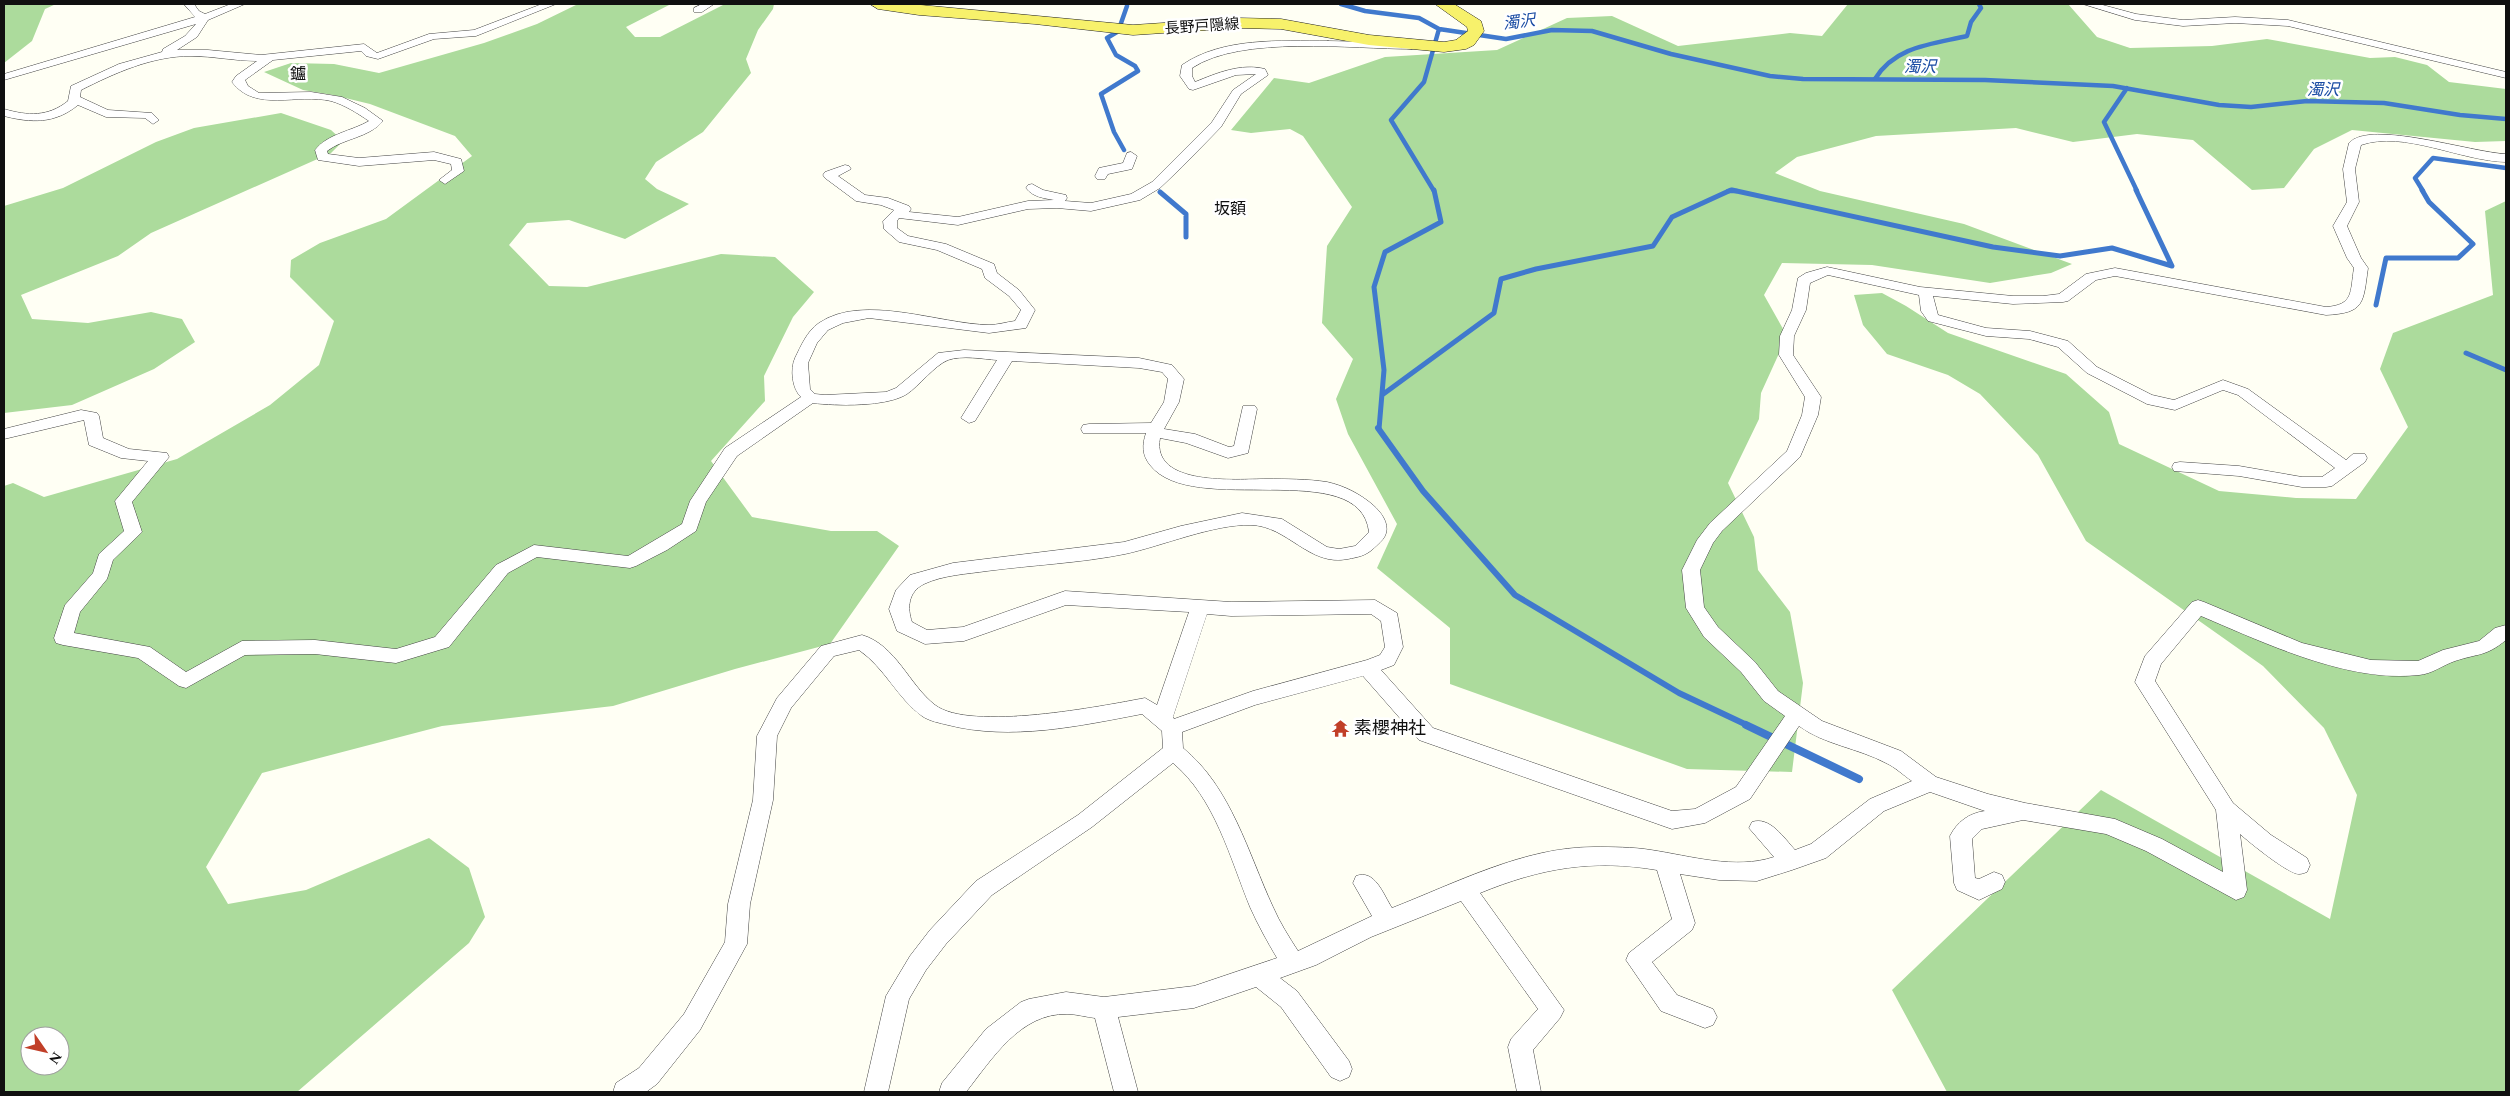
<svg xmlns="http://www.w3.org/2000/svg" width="2510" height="1096" viewBox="0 0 2510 1096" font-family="Spectral,'Noto Sans JP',serif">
<rect width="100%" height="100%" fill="#fffff4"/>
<!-- forest -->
<path fill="#acdb9c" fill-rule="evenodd" d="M 4,4 L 56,4 L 45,9 L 32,41 L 4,63 Z
M 578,4 L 671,4 L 626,27 L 635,37 L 660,37 L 725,4 L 774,4 L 773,9 L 758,30 L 746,59 L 751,73 L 703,132 L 656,162 L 645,179 L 657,189 L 689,204 L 625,239 L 569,220 L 527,223 L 509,245 L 549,286 L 587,287 L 721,254 L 775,257 L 814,292 L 793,317 L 764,376 L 765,401 L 711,461 L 752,517 L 831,531 L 877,531 L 899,546 L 830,644 L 735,669 L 613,706 L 442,726 L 262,773 L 206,867 L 228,904 L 306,890 L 429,838 L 469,868 L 485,917 L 469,943 L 297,1092 L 4,1092 L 4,486 L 13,483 L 44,497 L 177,459 L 270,405 L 319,365 L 334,321 L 290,277 L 291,260 L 320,243 L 386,219 L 472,156 L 455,136 L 370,104 L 333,95 L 303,90 L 264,72 L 291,63 L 334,64 L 379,73 L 484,43 L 537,24 ZM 30,1036 L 60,1036 L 60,1066 L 30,1066 Z
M 1848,4 L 2068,4 L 2097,37 L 2130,48 L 2212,46 L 2267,39 L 2370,58 L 2395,57 L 2427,65 L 2449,82 L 2506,89 L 2506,141 L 2475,142 L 2352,130 L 2314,149 L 2284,188 L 2252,190 L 2193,140 L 2137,134 L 2073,142 L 2016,128 L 1876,136 L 1797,157 L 1775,173 L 1820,191 L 1964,224 L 2072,264 L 2051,273 L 1990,283 L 1872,265 L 1782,263 L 1764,295 L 1787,336 L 1761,393 L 1759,419 L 1728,483 L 1754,537 L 1758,570 L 1790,612 L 1803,683 L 1792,772 L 1687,769 L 1450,684 L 1450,628 L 1377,568 L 1397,524 L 1348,434 L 1336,399 L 1353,359 L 1322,323 L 1327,246 L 1352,207 L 1303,136 L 1290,129 L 1251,133 L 1231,130 L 1274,78 L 1309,83 L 1385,57 L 1497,50 L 1567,18 L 1612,16 L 1678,46 L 1790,33 L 1822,36 Z
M 281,113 L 331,130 L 343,141 L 331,153 L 151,233 L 118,256 L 21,295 L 32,319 L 88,323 L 151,312 L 182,319 L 195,342 L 154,369 L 72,405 L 4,413 L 4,206 L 63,188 L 156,142 L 194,128 Z
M 2506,201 L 2506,1092 L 1947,1092 L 1892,990 L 2101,790 L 2330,919 L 2357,795 L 2324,728 L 2263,666 L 2086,541 L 2038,455 L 1980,394 L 1948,375 L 1887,354 L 1863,325 L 1854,295 L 1882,293 L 1906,306 L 1948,333 L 2066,374 L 2109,412 L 2119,444 L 2219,491 L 2296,498 L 2356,499 L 2408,427 L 2380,369 L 2393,333 L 2493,295 L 2485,211 Z"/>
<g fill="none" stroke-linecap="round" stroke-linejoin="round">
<!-- stream-far3 -->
<path stroke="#4079cd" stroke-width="4.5" d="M 1341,4 L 1365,11 L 1419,18 L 1439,29 L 1506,39 L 1552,30 L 1592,31 L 1671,54 L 1770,76 L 1803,79 L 1985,80 L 2113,86 L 2219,105 L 2251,107 L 2307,101 L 2384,103 L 2460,115 L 2506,119
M 1120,26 L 1127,6
M 1117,32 L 1107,38 L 1116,55 L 1135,66 L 1138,71 L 1101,94 L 1114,132 L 1124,150
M 1875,79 C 1895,46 1933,44 1967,36 L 1971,22 L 1981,8 L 1979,4
M 2127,88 L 2104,122 L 2137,191
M 1434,191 L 1391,120 L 1424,82 L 1439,29
M 1728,191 L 1737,191
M 2423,191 L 2415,178 L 2433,158 L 2506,168"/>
<!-- stream-far2 -->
<path stroke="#4079cd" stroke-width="5" d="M 1732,190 L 1993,247 L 2060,256 L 2112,248 L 2172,266 L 2136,190
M 1160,192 L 1186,214 L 1186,237
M 2376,305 L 2386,258 L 2458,258 L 2473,244 L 2429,202 L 2422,190
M 2466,353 L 2506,370
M 1382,395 L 1494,313 L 1501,279 L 1536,269 L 1653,246 L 1672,217 L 1731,190
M 1379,429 L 1384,370 L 1374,287 L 1385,252 L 1441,222 L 1434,190"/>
<!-- stream-far1 -->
<path stroke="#4079cd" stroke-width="6" d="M 1378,428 L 1423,491 L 1515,595 L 1679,693 L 1749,726"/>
<!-- stream -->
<path stroke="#4079cd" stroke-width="8" d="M 1746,725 L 1859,779"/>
<defs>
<path id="street" d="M 184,4 L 194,4 L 199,11 L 205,14 L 231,4 L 245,4 L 208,20 L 197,37 L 177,50 L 208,50 L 261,55 L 364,44 L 377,53 L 429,34 L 474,30 L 542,4 L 556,4 L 476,36 L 434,39 L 378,59 L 366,56 L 361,51 L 273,60 L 245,80 L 248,86 L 259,93 L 311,92 L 342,97 L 365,108 L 383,121 C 369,138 344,138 327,151 L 328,154 L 359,158 L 434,152 L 461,159 L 464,171 L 445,184 L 439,180 L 452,170 L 451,164 L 434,160 L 359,166 L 318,160 L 315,150 C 327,134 352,131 369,121 C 357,113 345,105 331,101 C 298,93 255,113 232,82 L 236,76 L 257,61 C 235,61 213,56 191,56 C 152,56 115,73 81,90 L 80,97 L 108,110 L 152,113 L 159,120 L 153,124 L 145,118 L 106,117 L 78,105 C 55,124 31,123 4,116 L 4,109 C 28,116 48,117 68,101 L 71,86 L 119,64 L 162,52 L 163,49 L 185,36 L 196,24 L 4,80 L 4,74 L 195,17 Z
M 702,4 L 714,4 L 702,12 L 694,12 L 694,8 Z
M 1437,4 L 1448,4 L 1443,7 Z
M 2083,4 L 2099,4 L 2136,14 L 2183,20 L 2235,17 L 2288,20 L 2506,72 L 2506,78 L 2288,26 L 2235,23 L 2183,26 L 2135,20 Z
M 1328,41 L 1412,43 L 1417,46 L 1412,49 C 1352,49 1241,35 1192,68 L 1192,76 L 1195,82 C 1217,73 1241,63 1265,69 L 1268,75 L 1241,94 L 1221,127 L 1182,167 L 1160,188 L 1140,200 L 1091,211 L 1057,208 L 1028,209 L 958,225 L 899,218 L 897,221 L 897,228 L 908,236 L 946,244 L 994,264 L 997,273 L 1019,290 L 1035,310 L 1026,328 L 989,333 L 869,318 L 843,323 L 828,330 L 817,343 L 808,363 L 810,389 L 815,394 L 825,395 L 886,392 L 896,388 L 938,353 L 964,350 L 1139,358 L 1172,365 L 1184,379 L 1179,402 L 1164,429 L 1195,434 L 1229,447 L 1234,446 L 1243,406 L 1255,406 L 1257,409 L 1248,453 L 1228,458 L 1186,443 L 1160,438 C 1151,487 1237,479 1266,479 C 1286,479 1307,479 1327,482 C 1345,486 1360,494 1373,505 C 1381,512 1389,523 1386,533 C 1385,539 1377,545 1373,549 C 1365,556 1358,557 1348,559 C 1309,567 1288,526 1251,525 C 1214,524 1162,546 1125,554 C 1081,563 1032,565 987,571 C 967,574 943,575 924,584 C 908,592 907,608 912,622 L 927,630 L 963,627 L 1065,591 L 1231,602 L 1375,600 L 1397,613 L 1403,647 L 1394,665 L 1381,670 L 1433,728 L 1672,811 L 1695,809 L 1736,787 L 1785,716 L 1764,701 L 1741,672 L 1704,637 L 1686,608 L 1682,570 L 1697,540 L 1710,523 L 1787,451 L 1802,415 L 1805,397 L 1779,355 L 1780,336 L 1792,310 L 1798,278 L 1806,273 L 1827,267 L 1920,287 L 2013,296 L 2043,296 L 2059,294 L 2086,274 L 2115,268 L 2326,307 C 2354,305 2350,292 2354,268 L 2347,258 L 2333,226 L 2347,202 L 2343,169 L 2349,143 C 2370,119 2473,153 2506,154 L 2506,162 C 2460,161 2404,130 2361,145 L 2355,169 L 2359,202 L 2347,226 L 2361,258 L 2368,268 C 2363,303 2365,313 2326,315 L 2115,276 L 2096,280 L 2068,301 L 2063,302 L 2013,304 L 1933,296 L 1938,315 L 1986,328 L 2030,331 L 2068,341 L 2097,367 L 2152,395 L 2174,400 L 2223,380 L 2248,389 L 2346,460 L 2353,454 L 2365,454 L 2367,458 L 2365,462 L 2332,486 L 2326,487 L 2302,487 L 2239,476 L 2174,471 L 2172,467 L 2174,463 L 2180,462 L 2239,466 L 2302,477 L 2322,477 L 2335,468 L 2238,395 L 2223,390 L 2175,410 L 2147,404 L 2087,373 L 2058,347 L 2029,339 L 1986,336 L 1928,321 L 1921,311 L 1919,295 L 1828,275 L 1810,283 L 1806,310 L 1794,336 L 1793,355 L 1821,397 L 1818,415 L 1800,457 L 1722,531 L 1713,543 L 1700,570 L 1704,607 L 1718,627 L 1755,662 L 1778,691 L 1822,721 L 1901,751 L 1936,777 L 1988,794 L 2025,803 L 2115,819 L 2162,839 L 2223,872 L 2216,810 L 2135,682 L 2145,656 L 2192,602 L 2198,600 L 2204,602 L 2302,643 L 2371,660 L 2418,661 L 2443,650 L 2479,641 L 2495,628 L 2506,625 L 2506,640 C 2485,657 2479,653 2455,661 C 2443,665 2432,674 2419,675 C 2348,683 2265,643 2201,616 L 2161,664 L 2155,681 L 2233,803 L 2271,835 L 2307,858 L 2310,865 L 2307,872 C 2304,873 2302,874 2299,874 C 2288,874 2249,842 2240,834 L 2247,890 L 2244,897 L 2236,900 L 2146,851 L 2106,834 L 2023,820 L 1982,829 L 1972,839 L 1975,878 L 1979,879 L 1994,872 L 2002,875 L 2005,882 L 2002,889 L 1979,900 L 1957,890 L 1954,883 L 1950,836 C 1957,822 1969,813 1985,811 L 1930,792 L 1884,811 L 1826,858 L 1792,870 L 1757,881 L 1719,880 L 1680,874 L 1695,923 L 1692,930 L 1652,962 L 1677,995 L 1713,1009 L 1717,1017 L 1713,1025 L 1705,1028 L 1661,1011 L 1626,960 L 1629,953 L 1672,919 L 1657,870 C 1593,859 1541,868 1480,893 L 1564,1010 L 1560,1018 L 1533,1050 L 1541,1092 L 1517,1092 L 1508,1047 L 1511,1039 L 1538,1009 L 1461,901 L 1371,937 L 1316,965 L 1280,978 L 1297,991 L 1349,1061 L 1352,1069 L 1349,1077 L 1340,1081 L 1331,1077 L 1281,1007 L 1256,987 L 1194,1008 L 1118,1017 L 1138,1092 L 1114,1092 L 1095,1018 C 1086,1017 1076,1014 1067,1014 C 1020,1013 992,1059 966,1092 L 939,1092 L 942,1083 L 986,1029 L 1021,1002 L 1029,999 L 1066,992 L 1104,997 L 1194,986 L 1277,958 C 1267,941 1258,925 1250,907 C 1230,858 1215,798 1173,763 L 1092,827 L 992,895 L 946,944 L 926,970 L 909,999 L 888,1092 L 864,1092 L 886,996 L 910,956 L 930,930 L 976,881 L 1078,815 L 1163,748 L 1162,731 L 1142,714 C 1079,726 1011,741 948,725 C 940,723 929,721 922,716 C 898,699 885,668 859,650 L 834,656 L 791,708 L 777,736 L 773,800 L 750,904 L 747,944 L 700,1030 L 657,1084 L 646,1092 L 613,1092 L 616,1083 L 639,1068 L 684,1014 L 725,942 L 728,904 L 753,800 L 757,736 L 777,698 L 821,646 L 862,635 C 896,645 909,685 935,705 C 970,732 1103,706 1145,698 L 1157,705 L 1189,612 L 1066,605 L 964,641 L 925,644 L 897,631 L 889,609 L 896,590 L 910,575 L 953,563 L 1124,542 L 1181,526 L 1242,513 L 1282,519 L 1327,547 L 1339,549 L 1355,546 L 1369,532 C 1360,455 1192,519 1150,465 C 1142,455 1142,445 1146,433 L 1083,433 L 1081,429 L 1083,425 L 1089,424 L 1151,423 L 1164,402 L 1168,379 L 1162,372 L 1139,368 L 1012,361 L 975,421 L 969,423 L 961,418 L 997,360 C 983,359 962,355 948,360 C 935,365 919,386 907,394 C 887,407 836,406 813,403 L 737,456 L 706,502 L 696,531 L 667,550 L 636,566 L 630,568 L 537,557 L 508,573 L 449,647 L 396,663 L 315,654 L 245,655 L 186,688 L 179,686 L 138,658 L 63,645 L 56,643 L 54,638 L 65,605 L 93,573 L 99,554 L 124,531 L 115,501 L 148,461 L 121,458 L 89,445 L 84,420 L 4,439 L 4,429 L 81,410 L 97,413 L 99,416 L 103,438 L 129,449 L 167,453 L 169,457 L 132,502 L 142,532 L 113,560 L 107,579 L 80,612 L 74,633 L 150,647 L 186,672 L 242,641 L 315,640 L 396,649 L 435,637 L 496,565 L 534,545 L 628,556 L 682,524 L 690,501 L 725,448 L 801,397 C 792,389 790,369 795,358 C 801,346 807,331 819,323 C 863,293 939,324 989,325 C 997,325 1007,322 1015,321 L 1021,310 L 1009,296 L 985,278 L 982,269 L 937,250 L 899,242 L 884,229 L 883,221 L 894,210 L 881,205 L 856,201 L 825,178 L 823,175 L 825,172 L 845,165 L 849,166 L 851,169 L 838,176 L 865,195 L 888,198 L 909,206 L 911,209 L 909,212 L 958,217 L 1028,201 L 1054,200 C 1043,198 1033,197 1026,188 L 1028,185 L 1032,184 L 1043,190 L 1066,195 L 1067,198 L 1065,201 L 1091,203 L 1131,194 L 1152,182 L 1212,122 L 1233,90 L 1256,74 L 1236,75 L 1193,90 L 1189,89 L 1180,76 L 1182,65 C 1223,37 1280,41 1328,41 ZM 1207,614 L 1231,616 L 1371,614 L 1381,621 L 1385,647 L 1380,655 L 1367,660 L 1253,691 L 1174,719 L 1173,717 ZM 1363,676 L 1419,740 L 1672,829 L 1705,823 L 1750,799 L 1799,726 C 1825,745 1858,748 1886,763 C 1895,767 1903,775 1912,781 L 1870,799 L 1811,844 L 1795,850 C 1784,838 1770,816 1752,822 L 1749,828 L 1774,857 C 1735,870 1691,856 1651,850 C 1633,847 1612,847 1594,847 C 1524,847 1456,883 1392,908 C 1383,894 1375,869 1356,876 L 1353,883 L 1372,916 L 1298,951 C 1289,937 1280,923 1273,907 C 1248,853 1231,787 1183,748 L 1182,732 L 1255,705 Z
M 1131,152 L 1137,156 L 1132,169 L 1108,174 L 1105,179 L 1097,179 L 1095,176 L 1099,168 L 1123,163 L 1127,153 Z"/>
<path id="primary" d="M 870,4 L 910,4 L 1133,25 L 1238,18 L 1281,19 L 1369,35 L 1444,42 L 1456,40 L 1468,31 L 1467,27 L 1435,4 L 1454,4 L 1481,21 L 1484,31 L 1474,45 L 1466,49 L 1444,52 L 1369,45 L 1281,29 L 1238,28 L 1133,35 L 1035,24 L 919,15 L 878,9 Z"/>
</defs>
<!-- street casing -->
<use href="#street" stroke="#434343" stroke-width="1"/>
<!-- primary casing -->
<use href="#primary" stroke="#212121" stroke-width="1"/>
<!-- street -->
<use href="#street" fill="#fff" fill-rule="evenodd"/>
<!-- primary -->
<use href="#primary" fill="#f7f16b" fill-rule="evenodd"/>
</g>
<!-- icons -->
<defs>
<symbol id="temple-bare" viewBox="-9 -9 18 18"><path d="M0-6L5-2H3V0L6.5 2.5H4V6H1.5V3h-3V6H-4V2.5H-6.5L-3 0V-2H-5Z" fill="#c13f28" stroke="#fff" stroke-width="2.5" paint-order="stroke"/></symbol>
</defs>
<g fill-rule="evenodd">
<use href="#temple-bare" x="1328" y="716" width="25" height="25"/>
</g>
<g text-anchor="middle" stroke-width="5" stroke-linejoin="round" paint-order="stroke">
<!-- far-street labels -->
<g font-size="15" fill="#101010" stroke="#fff">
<text transform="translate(1202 26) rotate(-4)" y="5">長野戸隠線</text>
</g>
<!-- far-water labels -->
<g font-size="16" font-style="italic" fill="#194ba3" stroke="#fff">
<text transform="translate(1519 21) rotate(-7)" y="6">濁沢</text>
<text x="1920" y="72">濁沢</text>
<text x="2323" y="95">濁沢</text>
</g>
<!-- far-quarter labels -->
<g font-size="16" fill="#101010" stroke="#fff">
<text x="298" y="79">鑪</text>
</g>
<!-- far-neighbourhood labels -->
<g font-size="16" fill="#101010" stroke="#fff">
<text x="1230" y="214">坂額</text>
</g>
<!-- poi labels -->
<g font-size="18" fill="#101010" stroke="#fff" text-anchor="start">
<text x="1354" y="734">素櫻神社</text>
</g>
</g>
<!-- border -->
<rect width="2510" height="1096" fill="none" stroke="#101010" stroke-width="10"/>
<!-- north arrow -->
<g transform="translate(45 1051) rotate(124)"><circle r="24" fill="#ffffff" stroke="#9f9f9f"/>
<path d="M0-4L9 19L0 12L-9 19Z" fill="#c13f28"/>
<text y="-8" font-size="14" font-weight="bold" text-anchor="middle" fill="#101010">N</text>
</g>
</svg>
